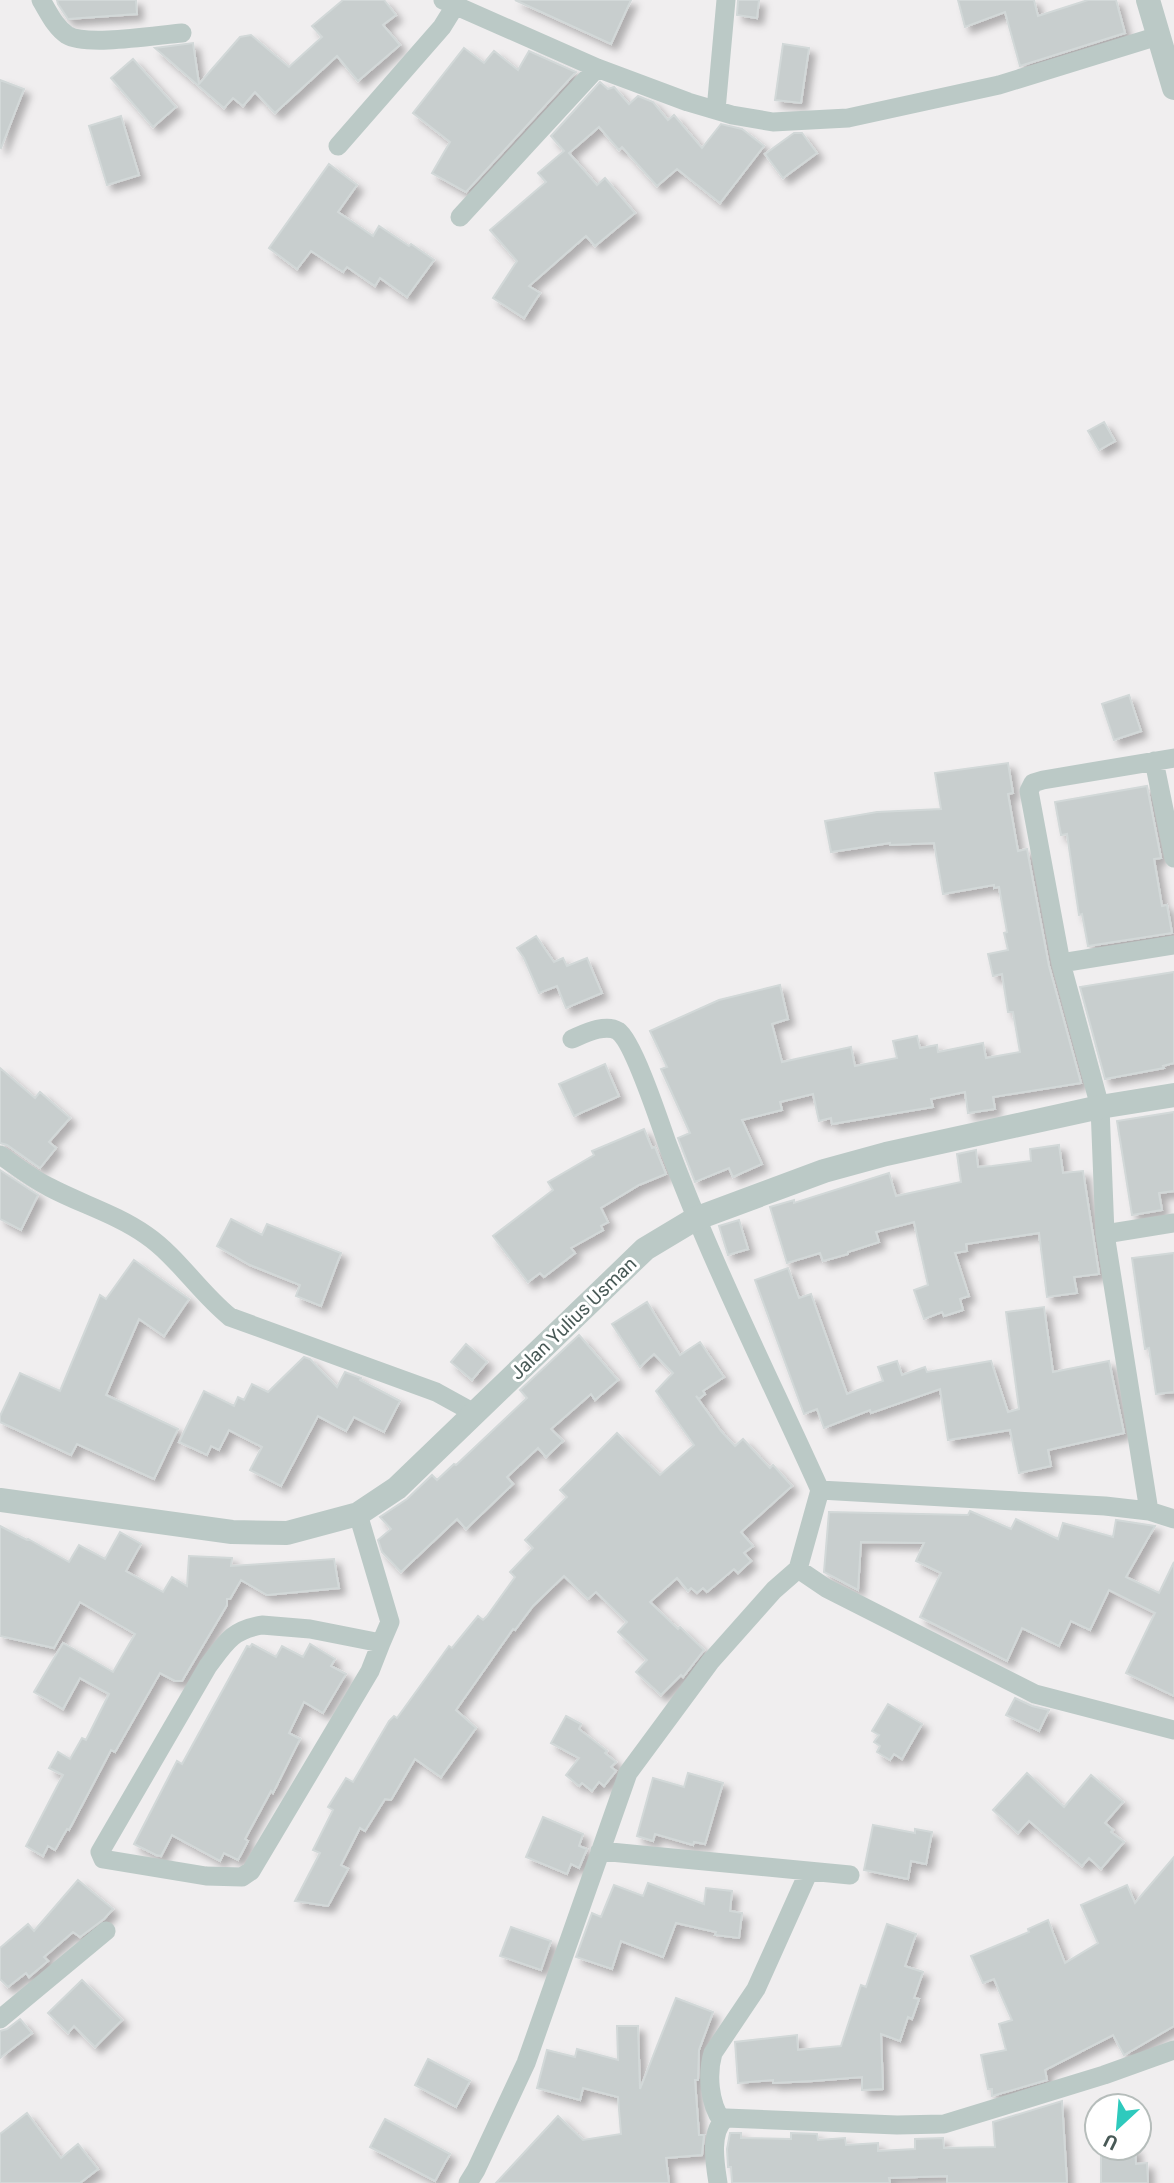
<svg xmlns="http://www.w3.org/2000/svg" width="1174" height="2183" viewBox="0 0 1174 2183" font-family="Roboto,sans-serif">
<defs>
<filter id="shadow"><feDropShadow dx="6" dy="6" stdDeviation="3.5" flood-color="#0004"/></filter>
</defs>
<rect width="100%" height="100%" fill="#f0eeef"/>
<!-- building -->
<path fill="#c8cece" stroke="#d2d8d8" stroke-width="2" filter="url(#shadow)" d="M 57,0 L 136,0 L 137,14 L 68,19 L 58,4 Z
M 343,0 L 384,0 L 396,15 L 383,25 L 400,45 L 358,81 L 337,56 L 275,113 L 255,92 L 243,106 L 233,98 L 224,108 L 155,48 L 193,43 L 199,84 L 240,37 L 251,35 L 289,67 L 322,37 L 312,26 Z
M 515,0 L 631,0 L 611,44 Z
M 738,0 L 759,0 L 757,18 L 737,15 Z
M 958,0 L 1034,0 L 1038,16 L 1088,0 L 1116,0 L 1125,33 L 1020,66 L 1005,12 L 965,27 Z
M 783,44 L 809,48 L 801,103 L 775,100 Z
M 464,48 L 484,63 L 494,51 L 518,70 L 529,51 L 576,72 L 466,192 L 432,173 L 450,142 L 413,113 Z
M 133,59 L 176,107 L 153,127 L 111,78 Z
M 0,80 L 24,89 L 1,148 L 0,147 Z
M 600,82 L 608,89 L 614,87 L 629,104 L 638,96 L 653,102 L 668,120 L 674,115 L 702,148 L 721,124 L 742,129 L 764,146 L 720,203 L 677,169 L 657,186 L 622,147 L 619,150 L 599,127 L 569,153 L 597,185 L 605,178 L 635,213 L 595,246 L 586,236 L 529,286 L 540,293 L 524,318 L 493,298 L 517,261 L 490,230 L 546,182 L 538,173 L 564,151 L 551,136 Z
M 121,116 L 139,175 L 107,185 L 89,126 Z
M 794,133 L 802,133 L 817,153 L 783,178 L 765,154 Z
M 329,164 L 357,185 L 338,212 L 373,236 L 379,226 L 409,246 L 411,244 L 434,260 L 407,297 L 380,278 L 375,286 L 347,267 L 343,272 L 311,251 L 297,269 L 269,248 Z
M 1104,422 L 1115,441 L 1099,450 L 1088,431 Z
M 1129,695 L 1141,731 L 1114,740 L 1102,704 Z
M 1008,763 L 1013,793 L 1008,794 L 1018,851 L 1027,849 L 1049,966 L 1081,1083 L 993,1097 L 995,1109 L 968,1113 L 965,1092 L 931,1099 L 933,1107 L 832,1124 L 831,1118 L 819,1121 L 813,1094 L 780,1102 L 782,1110 L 742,1120 L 762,1164 L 733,1177 L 729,1168 L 695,1182 L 678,1138 L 690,1133 L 661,1069 L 667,1067 L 650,1031 L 719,1000 L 780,985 L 788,1019 L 772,1024 L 782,1062 L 851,1047 L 855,1066 L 897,1058 L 893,1041 L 917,1036 L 920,1048 L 937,1045 L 938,1052 L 983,1043 L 986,1058 L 1020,1052 L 1013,1012 L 1008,1012 L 1002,974 L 993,976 L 988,954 L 1008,950 L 1004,933 L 1007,932 L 999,887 L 994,888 L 994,885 L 943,894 L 934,843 L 890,845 L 890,843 L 831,852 L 825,821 L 877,812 L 941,809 L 935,773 Z
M 1147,786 L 1161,858 L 1154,859 L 1162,906 L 1167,905 L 1172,933 L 1088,946 L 1082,914 L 1079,915 L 1067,834 L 1061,835 L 1055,802 Z
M 536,936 L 554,962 L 563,958 L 567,966 L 587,958 L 602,993 L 566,1008 L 557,986 L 539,993 L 524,958 L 517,948 Z
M 1174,972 L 1174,1063 L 1163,1066 L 1164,1068 L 1105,1079 L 1080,987 Z
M 605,1064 L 619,1096 L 574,1116 L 559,1084 Z
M 0,1068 L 35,1098 L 40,1092 L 70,1118 L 49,1142 L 56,1148 L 40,1168 L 7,1145 L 0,1143 Z
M 1174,1112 L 1174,1191 L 1159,1193 L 1162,1210 L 1132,1215 L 1117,1121 Z
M 644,1129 L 652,1148 L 655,1147 L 666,1174 L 639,1185 L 601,1208 L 608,1222 L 601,1226 L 603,1230 L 571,1248 L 575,1253 L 544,1277 L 540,1273 L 528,1282 L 493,1236 L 553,1190 L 548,1182 L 594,1155 L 592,1151 Z
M 1059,1145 L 1063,1173 L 1083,1171 L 1099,1274 L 1074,1277 L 1077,1293 L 1047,1297 L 1039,1233 L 966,1244 L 967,1251 L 955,1253 L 969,1296 L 960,1299 L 963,1310 L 944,1316 L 942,1312 L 924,1319 L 914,1290 L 928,1285 L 914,1222 L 876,1232 L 879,1242 L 848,1252 L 848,1254 L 823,1261 L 820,1253 L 787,1263 L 770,1207 L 794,1200 L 794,1203 L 889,1173 L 896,1196 L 961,1182 L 957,1154 L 976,1150 L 978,1167 L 992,1166 L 1031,1161 L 1030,1149 Z
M 0,1170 L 38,1195 L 21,1230 L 0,1219 Z
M 231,1219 L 262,1235 L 267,1224 L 341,1253 L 321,1306 L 296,1296 L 300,1285 L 250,1265 L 217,1246 Z
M 739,1220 L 748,1249 L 728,1255 L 719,1226 Z
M 1174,1253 L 1174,1392 L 1156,1394 L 1149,1348 L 1145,1349 L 1132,1258 Z
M 134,1260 L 189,1299 L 164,1336 L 139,1319 L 106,1395 L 178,1429 L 154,1479 L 77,1444 L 71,1455 L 0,1422 L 0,1416 L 20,1373 L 60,1391 L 100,1295 L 106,1299 Z
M 788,1268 L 799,1298 L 811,1294 L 847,1394 L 883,1381 L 878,1367 L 897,1361 L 902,1375 L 925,1367 L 927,1372 L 991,1361 L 1008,1412 L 1019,1409 L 1006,1312 L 1044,1307 L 1053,1372 L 1109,1361 L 1124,1433 L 1048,1450 L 1051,1466 L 1019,1473 L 1010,1430 L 948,1440 L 940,1389 L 871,1413 L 870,1410 L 824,1428 L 817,1409 L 804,1414 L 755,1280 Z
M 647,1302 L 680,1355 L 700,1342 L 724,1377 L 703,1391 L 705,1394 L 699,1399 L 696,1396 L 721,1431 L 735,1446 L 743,1439 L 770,1468 L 773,1465 L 792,1486 L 741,1532 L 753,1546 L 744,1553 L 751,1561 L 738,1573 L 734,1569 L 707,1592 L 703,1588 L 697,1593 L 691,1588 L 688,1591 L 677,1578 L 650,1602 L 678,1629 L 680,1627 L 704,1650 L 683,1677 L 681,1675 L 661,1695 L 636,1672 L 647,1660 L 618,1632 L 627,1622 L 596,1592 L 588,1599 L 564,1576 L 533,1606 L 515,1630 L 513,1629 L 456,1710 L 476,1728 L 441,1777 L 415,1759 L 391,1800 L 385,1799 L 365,1831 L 360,1828 L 341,1865 L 348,1869 L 328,1906 L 295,1901 L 320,1853 L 313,1850 L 333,1810 L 328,1807 L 346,1778 L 353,1782 L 389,1721 L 394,1716 L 397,1718 L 449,1646 L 452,1648 L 478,1616 L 483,1620 L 487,1616 L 515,1577 L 510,1572 L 533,1548 L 525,1540 L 567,1497 L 560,1490 L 617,1433 L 660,1475 L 694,1445 L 656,1391 L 673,1373 L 654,1354 L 640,1367 L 612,1324 Z
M 579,1335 L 618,1380 L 595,1400 L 591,1394 L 551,1429 L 563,1441 L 546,1457 L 538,1448 L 507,1477 L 513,1484 L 466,1529 L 457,1519 L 401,1572 L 382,1552 L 378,1540 L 391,1529 L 380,1517 L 407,1499 L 432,1475 L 437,1480 L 454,1464 L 456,1465 L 527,1398 L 520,1390 Z
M 466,1344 L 487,1362 L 472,1380 L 451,1362 Z
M 304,1357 L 310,1359 L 337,1387 L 345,1372 L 361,1378 L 360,1380 L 400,1401 L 384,1432 L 354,1417 L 346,1431 L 318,1416 L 281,1486 L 250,1470 L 262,1447 L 229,1430 L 219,1450 L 211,1446 L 207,1455 L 179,1442 L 204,1391 L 234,1406 L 238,1397 L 244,1400 L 252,1384 L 268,1392 Z
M 970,1511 L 1011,1529 L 1016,1519 L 1058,1539 L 1063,1523 L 1113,1537 L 1116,1520 L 1155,1526 L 1126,1577 L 1159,1593 L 1174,1562 L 1174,1696 L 1126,1673 L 1155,1613 L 1109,1590 L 1090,1630 L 1071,1621 L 1059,1646 L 1022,1628 L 1007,1661 L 920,1617 L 941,1573 L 916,1561 L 924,1543 L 861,1542 L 858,1590 L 824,1572 L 829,1512 L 968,1515 Z
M 0,1526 L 27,1540 L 28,1539 L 69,1562 L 79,1545 L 105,1559 L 120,1532 L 141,1544 L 126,1571 L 163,1592 L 172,1577 L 187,1586 L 189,1556 L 232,1558 L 231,1566 L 334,1559 L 339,1588 L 267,1595 L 241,1580 L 230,1599 L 227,1599 L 227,1605 L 182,1681 L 175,1681 L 160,1673 L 115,1752 L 111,1750 L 69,1830 L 67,1829 L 55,1850 L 48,1846 L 43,1856 L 26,1846 L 63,1775 L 49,1768 L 58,1752 L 70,1759 L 82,1738 L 86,1740 L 109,1694 L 80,1678 L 63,1709 L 34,1692 L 63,1643 L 113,1672 L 135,1634 L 80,1602 L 54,1648 L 0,1636 Z
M 252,1644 L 276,1657 L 282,1646 L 303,1657 L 310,1644 L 335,1659 L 331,1666 L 346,1674 L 323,1713 L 304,1702 L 289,1733 L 300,1739 L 273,1793 L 271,1791 L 245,1839 L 248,1841 L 238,1860 L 224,1853 L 220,1861 L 172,1835 L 161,1856 L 156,1855 L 134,1844 L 177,1761 L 182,1764 L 247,1646 L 250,1647 Z
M 1015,1698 L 1032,1706 L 1049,1710 L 1039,1731 L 1006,1715 Z
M 888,1704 L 922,1724 L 902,1759 L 894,1754 L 890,1760 L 877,1752 L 880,1746 L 874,1742 L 879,1735 L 872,1731 Z
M 566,1716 L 581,1724 L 579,1729 L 607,1751 L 605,1753 L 616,1762 L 611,1767 L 616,1771 L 604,1786 L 599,1782 L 592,1791 L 582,1783 L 579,1786 L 566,1775 L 579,1758 L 551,1743 Z
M 688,1773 L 723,1783 L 705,1844 L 694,1842 L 693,1845 L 655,1834 L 653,1841 L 637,1836 L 653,1778 L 684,1787 Z
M 1027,1773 L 1064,1807 L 1091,1775 L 1123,1802 L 1105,1823 L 1113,1830 L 1111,1832 L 1124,1842 L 1101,1869 L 1089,1858 L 1082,1866 L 1029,1821 L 1018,1833 L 993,1810 Z
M 543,1817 L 583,1834 L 579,1846 L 587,1849 L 579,1868 L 571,1864 L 567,1874 L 526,1857 Z
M 873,1825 L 915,1833 L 915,1829 L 932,1832 L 926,1864 L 911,1861 L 908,1879 L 864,1870 Z
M 1174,1857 L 1174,2026 L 1124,2055 L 1113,2035 L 1045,2070 L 1047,2080 L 992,2096 L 992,2089 L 988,2089 L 981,2055 L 1006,2050 L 999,2024 L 1012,2020 L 994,1979 L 983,1983 L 971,1956 L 1029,1932 L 1028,1929 L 1048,1920 L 1065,1963 L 1098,1943 L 1081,1905 L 1127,1885 L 1135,1903 Z
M 78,1880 L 113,1909 L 104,1919 L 80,1937 L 73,1932 L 44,1957 L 48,1961 L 29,1977 L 26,1973 L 8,1987 L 0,1979 L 0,1948 L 28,1924 L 34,1931 Z
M 648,1883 L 704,1904 L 706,1888 L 732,1891 L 730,1911 L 742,1913 L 739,1938 L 715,1935 L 716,1932 L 676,1923 L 663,1957 L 621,1941 L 612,1969 L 576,1957 L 592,1913 L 601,1917 L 614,1885 L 643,1896 Z
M 887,1924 L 916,1934 L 905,1966 L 923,1972 L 914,1998 L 919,1999 L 912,2019 L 908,2017 L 900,2041 L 881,2034 L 883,2089 L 862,2090 L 862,2077 L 813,2081 L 773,2083 L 773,2080 L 738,2083 L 735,2042 L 797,2035 L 798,2050 L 841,2046 L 861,1985 L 866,1987 Z
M 511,1927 L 551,1941 L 541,1970 L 500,1956 Z
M 82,1980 L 122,2020 L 95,2047 L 74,2026 L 68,2033 L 48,2013 Z
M 676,1998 L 713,2012 L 699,2050 L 698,2080 L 695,2080 L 699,2135 L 704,2135 L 702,2155 L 666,2158 L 669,2183 L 496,2183 L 558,2116 L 583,2140 L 621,2134 L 618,2097 L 583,2088 L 580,2100 L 537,2088 L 547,2050 L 575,2057 L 577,2049 L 618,2060 L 617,2026 L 638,2026 L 640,2089 Z
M 20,2019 L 32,2033 L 0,2058 L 0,2031 L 7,2029 Z
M 428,2059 L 470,2081 L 456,2107 L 415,2085 Z
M 1062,2101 L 1067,2183 L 947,2183 L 947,2176 L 889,2178 L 890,2183 L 732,2183 L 731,2167 L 728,2167 L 727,2149 L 730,2133 L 741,2133 L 741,2138 L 791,2139 L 791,2133 L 817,2134 L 818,2140 L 845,2138 L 846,2145 L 878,2143 L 878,2151 L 915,2149 L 915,2139 L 943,2138 L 944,2148 L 995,2147 L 993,2122 Z
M 27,2113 L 61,2158 L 78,2144 L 98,2169 L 80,2183 L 0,2183 L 0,2134 Z
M 385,2119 L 450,2154 L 435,2181 L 370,2147 Z
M 1101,2148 L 1135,2148 L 1136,2164 L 1147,2163 L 1148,2183 L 1101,2183 Z"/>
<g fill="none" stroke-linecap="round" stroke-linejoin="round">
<!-- minor -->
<path stroke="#bbc9c6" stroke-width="19" d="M 41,0 C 49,13 55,27 67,35 C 86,47 157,35 182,33
M 443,0 L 597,68 L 688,102 L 732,115 L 773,122 L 848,118 L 999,85 L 1158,36
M 716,110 L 726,0
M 338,146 L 442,27 L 455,6
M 460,217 L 597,68
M 1154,761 L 1174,858
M 1061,963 L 1174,945
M 572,1039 C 584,1034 605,1023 618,1031 C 633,1041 660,1123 667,1143 C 711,1262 768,1375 820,1490 L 798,1569 L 826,1588 L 1035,1694 L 1174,1730
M 0,1155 C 16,1166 31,1178 49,1187 C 81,1204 116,1214 146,1235 C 178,1257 199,1292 230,1317 L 436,1392 L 476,1414
M 1105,1234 L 1174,1223
M 820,1490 L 1105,1506 L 1149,1511 L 1174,1519
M 1149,1511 L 1105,1234 L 1100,1107 L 1061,963 L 1029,791 L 1033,783 L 1043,780 L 1174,758
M 358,1514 L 390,1622 L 381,1643
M 262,1625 L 310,1629 L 381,1643 L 370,1671 L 251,1871 L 242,1877 L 206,1876 L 103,1859 L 100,1852 L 208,1666 C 226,1642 232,1630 262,1625 Z
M 600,1851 L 850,1875
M 0,2019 L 106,1931
M 722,2121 C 709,2103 707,2074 713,2053 L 756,1989 L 809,1871
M 468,2183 L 476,2170 L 526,2063 L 628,1773 L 710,1662 L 774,1590 L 798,1569
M 718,2183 C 715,2164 709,2131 726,2118 L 897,2125 L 944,2124 L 1104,2075 L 1174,2050"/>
<!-- tertiary -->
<path stroke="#bbc9c6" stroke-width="24" d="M 1148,0 L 1174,88
M 0,1500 L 232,1532 L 287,1533 L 358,1514 L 397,1488 L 645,1249 L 695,1219 L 824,1171 L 886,1154 L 1100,1107 L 1174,1095"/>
</g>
<g text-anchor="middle" stroke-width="6" stroke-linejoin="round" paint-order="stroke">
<!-- street labels -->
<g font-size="19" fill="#485956" stroke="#fff">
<text transform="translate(573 1318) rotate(-44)" y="7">Jalan Yulius Usman</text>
</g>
</g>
<!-- north arrow -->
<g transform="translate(1118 2127) rotate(206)"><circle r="33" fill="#ffffff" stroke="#b6bdbb" stroke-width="2"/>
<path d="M0-5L12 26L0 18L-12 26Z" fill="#2ecabd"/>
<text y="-10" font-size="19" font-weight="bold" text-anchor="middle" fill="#485956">U</text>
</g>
</svg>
